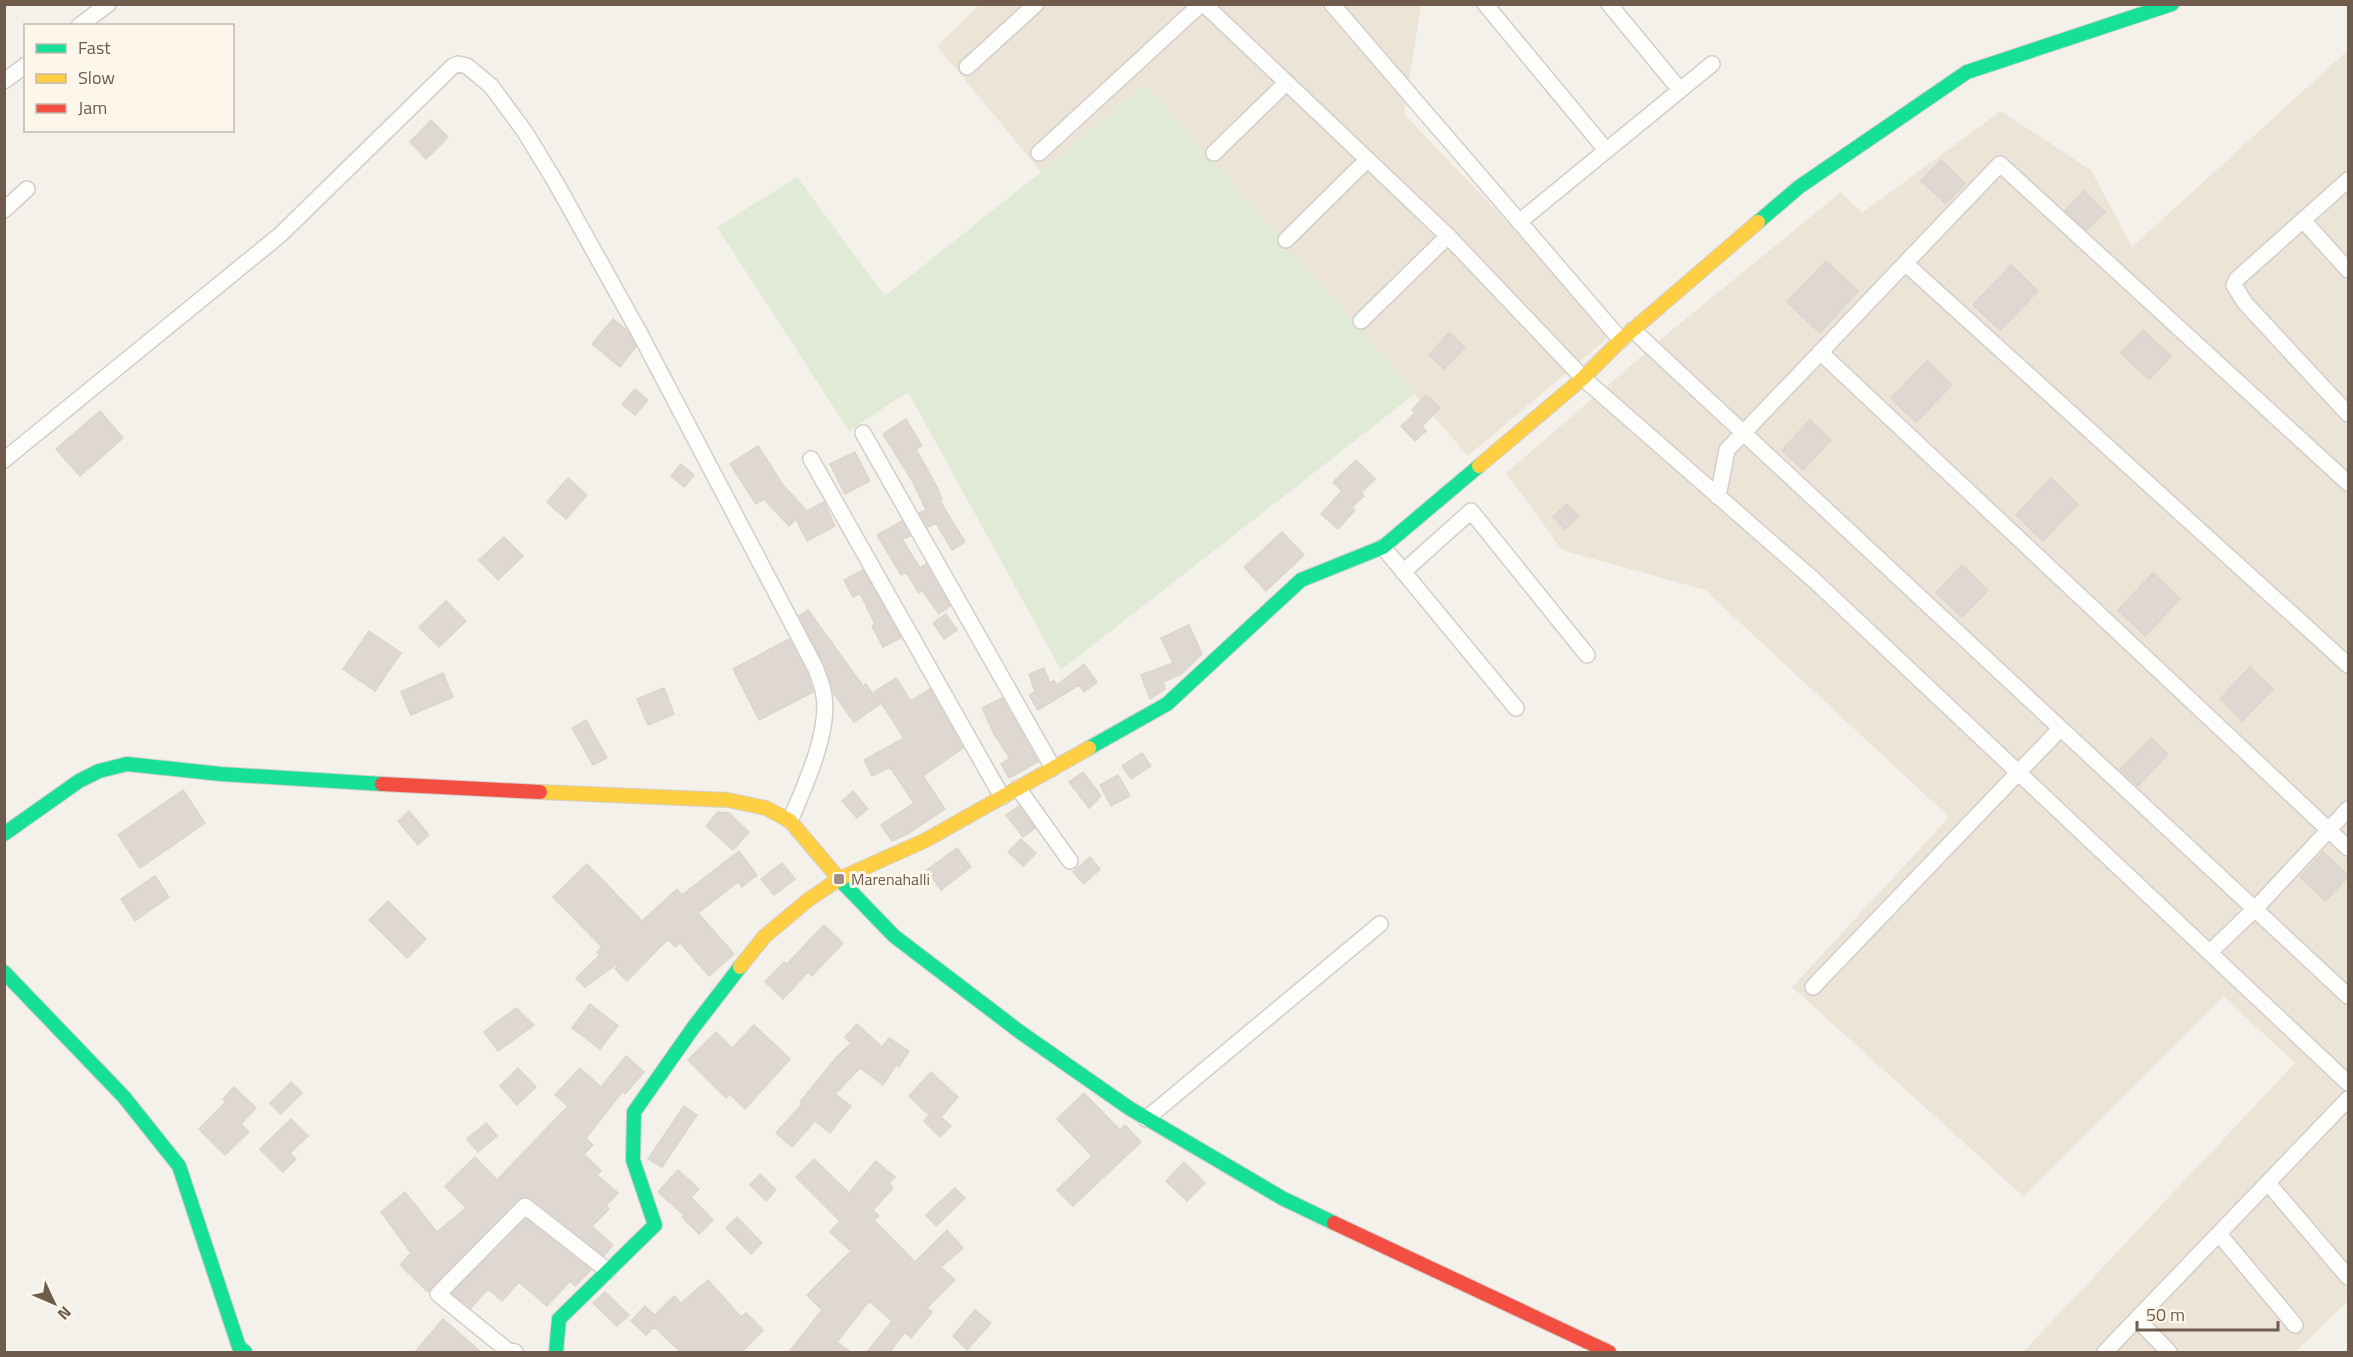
<svg xmlns="http://www.w3.org/2000/svg" width="2353" height="1357" viewBox="0 0 2353 1357" font-family="'Titillium Web',sans-serif">
<rect width="100%" height="100%" fill="#f4f1ea"/>
<!-- residential -->
<path fill="#ede4d8" d="M 979,5 L 1421,5 L 1404,114 L 1496,210 L 1610,336 L 1468,456 L 1145,84 L 1041,172 L 937,46 Z
M 2348,50 L 2348,1301 L 2295,1352 L 2023,1352 L 2295,1063 L 2224,997 L 2024,1197 L 1792,987 L 1949,817 L 1705,590 L 1562,550 L 1506,473 L 1672,330 L 1841,192 L 1862,213 L 2001,111 L 2091,170 L 2132,247 Z"/>
<!-- green -->
<path fill="#e0ead6" d="M 1145,84 L 1416,393 L 1061,670 L 908,392 L 849,431 L 717,227 L 797,177 L 885,296 L 1041,172 Z"/>
<!-- building -->
<path fill="#dfd8d2" stroke="#dcd5cd" stroke-width="1.5" d="M 431,120 L 448,137 L 426,159 L 410,142 Z
M 1941,160 L 1965,183 L 1946,204 L 1921,181 Z
M 2084,191 L 2105,212 L 2087,230 L 2065,211 Z
M 1826,261 L 1858,291 L 1820,333 L 1787,302 Z
M 2011,265 L 2038,291 L 2000,330 L 1973,305 Z
M 613,319 L 628,331 L 636,347 L 620,367 L 592,344 Z
M 2143,330 L 2171,356 L 2149,380 L 2121,353 Z
M 1449,333 L 1465,347 L 1444,369 L 1429,355 Z
M 1927,361 L 1952,385 L 1916,422 L 1891,398 Z
M 635,389 L 648,400 L 635,415 L 622,404 Z
M 1426,395 L 1440,408 L 1422,426 L 1426,431 L 1415,441 L 1401,426 L 1415,413 L 1412,410 Z
M 100,411 L 123,438 L 80,476 L 56,449 Z
M 906,419 L 922,446 L 916,449 L 937,487 L 942,500 L 940,501 L 965,542 L 952,550 L 936,523 L 928,527 L 919,513 L 926,510 L 913,482 L 883,434 Z
M 1810,420 L 1831,440 L 1803,470 L 1782,450 Z
M 758,446 L 783,485 L 807,511 L 824,502 L 835,526 L 807,541 L 796,519 L 789,526 L 764,499 L 756,504 L 730,464 Z
M 855,452 L 870,481 L 845,494 L 830,464 Z
M 1356,460 L 1375,479 L 1361,493 L 1364,496 L 1352,507 L 1355,510 L 1338,529 L 1321,514 L 1342,491 L 1333,482 Z
M 681,464 L 694,475 L 684,487 L 671,476 Z
M 568,478 L 587,495 L 566,519 L 547,502 Z
M 2051,478 L 2078,504 L 2043,541 L 2016,515 Z
M 1567,504 L 1579,516 L 1565,529 L 1553,517 Z
M 902,521 L 910,536 L 902,539 L 920,568 L 926,564 L 950,606 L 939,614 L 922,590 L 919,593 L 906,572 L 901,575 L 877,535 Z
M 1282,532 L 1304,555 L 1266,591 L 1244,567 Z
M 504,537 L 523,556 L 498,580 L 479,560 Z
M 1962,565 L 1988,590 L 1962,617 L 1936,593 Z
M 863,570 L 901,638 L 883,647 L 872,626 L 875,624 L 860,593 L 853,597 L 844,580 Z
M 2153,573 L 2180,599 L 2145,636 L 2118,610 Z
M 446,601 L 466,621 L 439,647 L 419,627 Z
M 808,610 L 863,686 L 866,684 L 880,704 L 854,722 L 834,694 L 825,665 L 799,616 Z
M 946,614 L 957,630 L 944,639 L 933,623 Z
M 1189,625 L 1202,654 L 1181,674 L 1163,682 L 1165,689 L 1150,699 L 1141,675 L 1173,663 L 1161,638 Z
M 369,631 L 401,653 L 375,691 L 343,669 Z
M 789,639 L 807,673 L 813,692 L 759,720 L 733,669 Z
M 1084,664 L 1097,682 L 1084,692 L 1079,685 L 1038,710 L 1029,695 L 1035,692 L 1029,674 L 1044,668 L 1050,683 L 1054,681 L 1057,685 Z
M 2250,667 L 2273,689 L 2242,721 L 2220,699 Z
M 443,673 L 453,697 L 411,715 L 401,692 Z
M 896,678 L 911,701 L 930,689 L 963,748 L 923,776 L 945,809 L 907,834 L 892,841 L 881,825 L 914,803 L 890,767 L 872,776 L 864,760 L 904,738 L 874,692 Z
M 664,688 L 674,714 L 648,725 L 637,699 Z
M 1002,698 L 1038,762 L 1009,778 L 1001,764 L 1010,758 L 995,736 L 982,708 Z
M 586,720 L 607,758 L 593,765 L 572,728 Z
M 2151,738 L 2168,754 L 2138,786 L 2120,769 Z
M 1142,753 L 1151,766 L 1131,779 L 1122,766 Z
M 1083,772 L 1101,796 L 1089,808 L 1069,782 Z
M 1118,775 L 1130,796 L 1111,806 L 1100,785 Z
M 183,790 L 205,823 L 140,868 L 118,835 Z
M 853,791 L 868,809 L 857,818 L 842,801 Z
M 1019,806 L 1035,828 L 1023,837 L 1006,815 Z
M 409,811 L 429,835 L 418,845 L 398,821 Z
M 718,812 L 729,813 L 749,832 L 733,850 L 706,826 Z
M 1021,839 L 1036,853 L 1023,866 L 1008,852 Z
M 957,848 L 971,867 L 941,890 L 927,870 Z
M 739,851 L 757,875 L 742,887 L 738,882 L 698,913 L 734,954 L 709,976 L 680,943 L 675,947 L 668,939 L 627,981 L 615,969 L 623,960 L 585,987 L 576,978 L 600,955 L 597,952 L 602,947 L 553,897 L 587,864 L 642,921 L 677,889 L 682,895 Z
M 2323,852 L 2349,876 L 2325,901 L 2300,877 Z
M 1090,857 L 1100,869 L 1084,884 L 1073,872 Z
M 782,863 L 795,879 L 774,895 L 761,879 Z
M 155,876 L 169,897 L 135,921 L 121,899 Z
M 388,901 L 426,939 L 407,958 L 369,920 Z
M 824,925 L 843,943 L 812,976 L 808,972 L 783,999 L 765,982 L 784,962 L 787,964 Z
M 590,1004 L 618,1026 L 600,1049 L 572,1028 Z
M 516,1008 L 534,1025 L 498,1051 L 484,1032 Z
M 857,1024 L 882,1047 L 889,1038 L 909,1051 L 899,1067 L 896,1065 L 883,1085 L 860,1068 L 835,1094 L 851,1106 L 830,1133 L 815,1121 L 792,1147 L 776,1133 L 802,1104 L 800,1102 L 835,1059 L 851,1043 L 845,1037 Z
M 754,1025 L 790,1059 L 745,1109 L 730,1094 L 726,1098 L 688,1060 L 716,1032 L 732,1048 Z
M 626,1056 L 644,1072 L 625,1094 L 622,1092 L 586,1138 L 593,1145 L 584,1154 L 601,1171 L 597,1175 L 618,1193 L 606,1206 L 609,1209 L 592,1226 L 613,1245 L 604,1256 L 531,1198 L 523,1197 L 428,1292 L 400,1265 L 411,1253 L 381,1212 L 405,1192 L 437,1232 L 466,1208 L 445,1186 L 475,1157 L 497,1180 L 568,1106 L 555,1095 L 580,1068 L 601,1087 Z
M 518,1068 L 536,1087 L 517,1105 L 500,1086 Z
M 931,1072 L 958,1097 L 941,1117 L 951,1126 L 940,1137 L 924,1121 L 929,1115 L 909,1096 Z
M 291,1082 L 302,1093 L 281,1114 L 270,1103 Z
M 234,1087 L 256,1108 L 241,1124 L 249,1132 L 225,1155 L 199,1129 L 226,1102 L 223,1099 Z
M 1084,1093 L 1120,1130 L 1125,1125 L 1141,1142 L 1073,1206 L 1057,1190 L 1092,1156 L 1057,1119 Z
M 684,1106 L 697,1115 L 662,1167 L 648,1159 Z
M 291,1119 L 308,1136 L 290,1153 L 296,1159 L 283,1172 L 260,1149 Z
M 486,1123 L 497,1136 L 478,1152 L 467,1139 Z
M 814,1159 L 849,1193 L 876,1161 L 895,1177 L 889,1183 L 893,1188 L 873,1210 L 879,1216 L 874,1220 L 915,1262 L 947,1230 L 963,1248 L 941,1267 L 955,1280 L 927,1308 L 932,1312 L 911,1338 L 905,1332 L 889,1353 L 866,1353 L 892,1321 L 869,1301 L 837,1342 L 852,1353 L 788,1353 L 822,1310 L 807,1295 L 851,1251 L 830,1232 L 840,1221 L 796,1177 Z
M 1184,1162 L 1205,1183 L 1187,1201 L 1166,1181 Z
M 678,1170 L 699,1189 L 691,1197 L 713,1220 L 699,1234 L 682,1217 L 684,1215 L 658,1192 Z
M 760,1174 L 776,1190 L 766,1201 L 750,1185 Z
M 955,1188 L 965,1198 L 936,1226 L 926,1215 Z
M 737,1217 L 762,1243 L 751,1254 L 726,1228 Z
M 526,1219 L 591,1270 L 575,1286 L 570,1281 L 547,1306 L 519,1282 L 502,1301 L 488,1289 L 471,1308 L 452,1293 Z
M 708,1280 L 741,1317 L 746,1313 L 763,1330 L 741,1353 L 682,1353 L 654,1327 L 646,1335 L 631,1321 L 645,1306 L 655,1315 L 674,1296 L 681,1303 Z
M 605,1292 L 629,1315 L 617,1326 L 593,1303 Z
M 975,1310 L 991,1323 L 967,1350 L 953,1336 Z
M 443,1319 L 482,1353 L 414,1353 Z"/>
<g fill="none" stroke-linecap="round" stroke-linejoin="round">
<defs>
<path id="street" d="M 1204,4 L 1448,236 L 1583,378 L 1815,581 L 2348,1083
M 1332,4 L 1621,340
M 1485,4 L 1606,150
M 1609,4 L 1680,90
M 79,26 L 108,4
M 967,67 L 1036,4
M 4,81 L 26,65
M 1039,153 L 1201,4
M 1214,153 L 1286,83
M 2348,180 L 2237,279 L 2234,285 L 2245,303 L 2348,414
M 4,210 L 27,189
M 2303,220 L 2348,270
M 1519,222 L 1712,64
M 1286,240 L 1367,160
M 1905,263 L 2348,665
M 1361,321 L 1448,236
M 1633,330 L 2348,996
M 1820,352 L 2348,848
M 863,433 L 1053,768
M 811,459 L 1002,797
M 4,460 L 280,235 L 453,66 L 458,64 L 467,66 L 491,86 L 525,132 L 556,183 L 639,332 L 816,669 C 819,678 823,687 824,696 C 830,732 804,788 790,821
M 1718,497 L 1727,450 L 2000,164 L 2348,483
M 1383,547 L 1516,708
M 1403,572 L 1471,511 L 1587,655
M 1018,788 L 1070,861
M 2210,952 L 2255,909 L 2348,809
M 1813,987 L 2060,729
M 1146,1119 L 1380,924
M 2268,1183 L 2348,1277
M 2219,1234 L 2295,1325
M 2137,1319 L 2169,1352
M 515,1352 L 507,1350 L 438,1294 L 525,1206 L 608,1271
M 2105,1352 L 2348,1099"/>
<path id="fast" d="M 1758,222 L 1799,187 L 1967,72 L 2172,4
M 1089,748 L 1167,704 L 1301,580 L 1383,547 L 1479,466
M 4,834 L 79,781 L 99,771 L 127,764 L 221,774 L 382,784
M 840,880 L 894,936 L 1020,1032 L 1129,1108 L 1282,1198 L 1334,1223
M 4,972 L 124,1097 L 179,1166 L 239,1347 L 245,1352
M 556,1352 L 559,1319 L 655,1225 L 633,1160 L 634,1112 L 693,1028 L 740,967"/>
<path id="slow" d="M 1479,466 L 1583,378 L 1621,340 L 1758,222
M 540,792 L 728,800 L 766,808 L 790,821 L 840,880
M 740,967 L 764,937 L 808,900 L 839,879 L 926,840 L 1089,748"/>
<path id="jam" d="M 382,784 L 540,792
M 1334,1223 L 1609,1352"/>
</defs>
<!-- street casing -->
<use href="#street" stroke="#d3cec8" stroke-width="18"/>
<!-- fast casing -->
<use href="#fast" stroke="#d4cec8" stroke-width="16"/>
<!-- slow casing -->
<use href="#slow" stroke="#d4cec8" stroke-width="16"/>
<!-- jam casing -->
<use href="#jam" stroke="#d4cec8" stroke-width="16"/>
<!-- street -->
<use href="#street" stroke="#fdfdfc" stroke-width="15"/>
<!-- fast -->
<use href="#fast" stroke="#16e098" stroke-width="14"/>
<!-- slow -->
<use href="#slow" stroke="#ffcf43" stroke-width="14"/>
<!-- jam -->
<use href="#jam" stroke="#f24e42" stroke-width="14"/>
</g>
<!-- markers -->
<rect fill="#9e9084" stroke="#fcf7ea" stroke-width="2" x="833" y="873" width="12" height="12" rx="3"/>
<g text-anchor="middle" stroke-width="6" stroke-linejoin="round" paint-order="stroke">
<!-- poi labels -->
<g font-size="16" fill="#6f5c4d" stroke="#fcf7ea" text-anchor="start">
<text x="851" y="885">Marenahalli</text>
</g>
</g>
<!-- border -->
<rect width="2353" height="1357" fill="none" stroke="#6f5c4d" stroke-width="12"/>
<!-- legend -->
<rect x="24" y="24" width="210" height="108" fill="#fcf7ea" stroke="#c4b9ab" stroke-width="1.5"/>
<rect x="36" y="44" width="30" height="9" fill="#16e098" stroke="#c4b9ab" stroke-width="1.5"/>
<text x="78" y="54" font-size="18" fill="#6f5c4d">Fast</text>
<rect x="36" y="74" width="30" height="9" fill="#ffcf43" stroke="#c4b9ab" stroke-width="1.5"/>
<text x="78" y="84" font-size="18" fill="#6f5c4d">Slow</text>
<rect x="36" y="104" width="30" height="9" fill="#f24e42" stroke="#c4b9ab" stroke-width="1.5"/>
<text x="78" y="114" font-size="18" fill="#6f5c4d">Jam</text>
<!-- north arrow -->
<g transform="translate(54 1303) rotate(134)" stroke="#fcf7ea" stroke-width="4.5" paint-order="stroke">
<path d="M0-4.5L10 22L0 15L-10 22Z" fill="#6f5c4d"/>
<text y="-9" font-size="16" font-weight="bold" text-anchor="middle" fill="#6f5c4d">N</text>
</g>
<!-- scale -->
<path d="M2137 1321v9h141v-9" fill="none" stroke="#6f5c4d" stroke-width="3"/>
<text x="2146" y="1321" font-size="18" fill="#6f5c4d" stroke="#fcf7ea" stroke-width="4.5" paint-order="stroke">50 m</text>
</svg>
